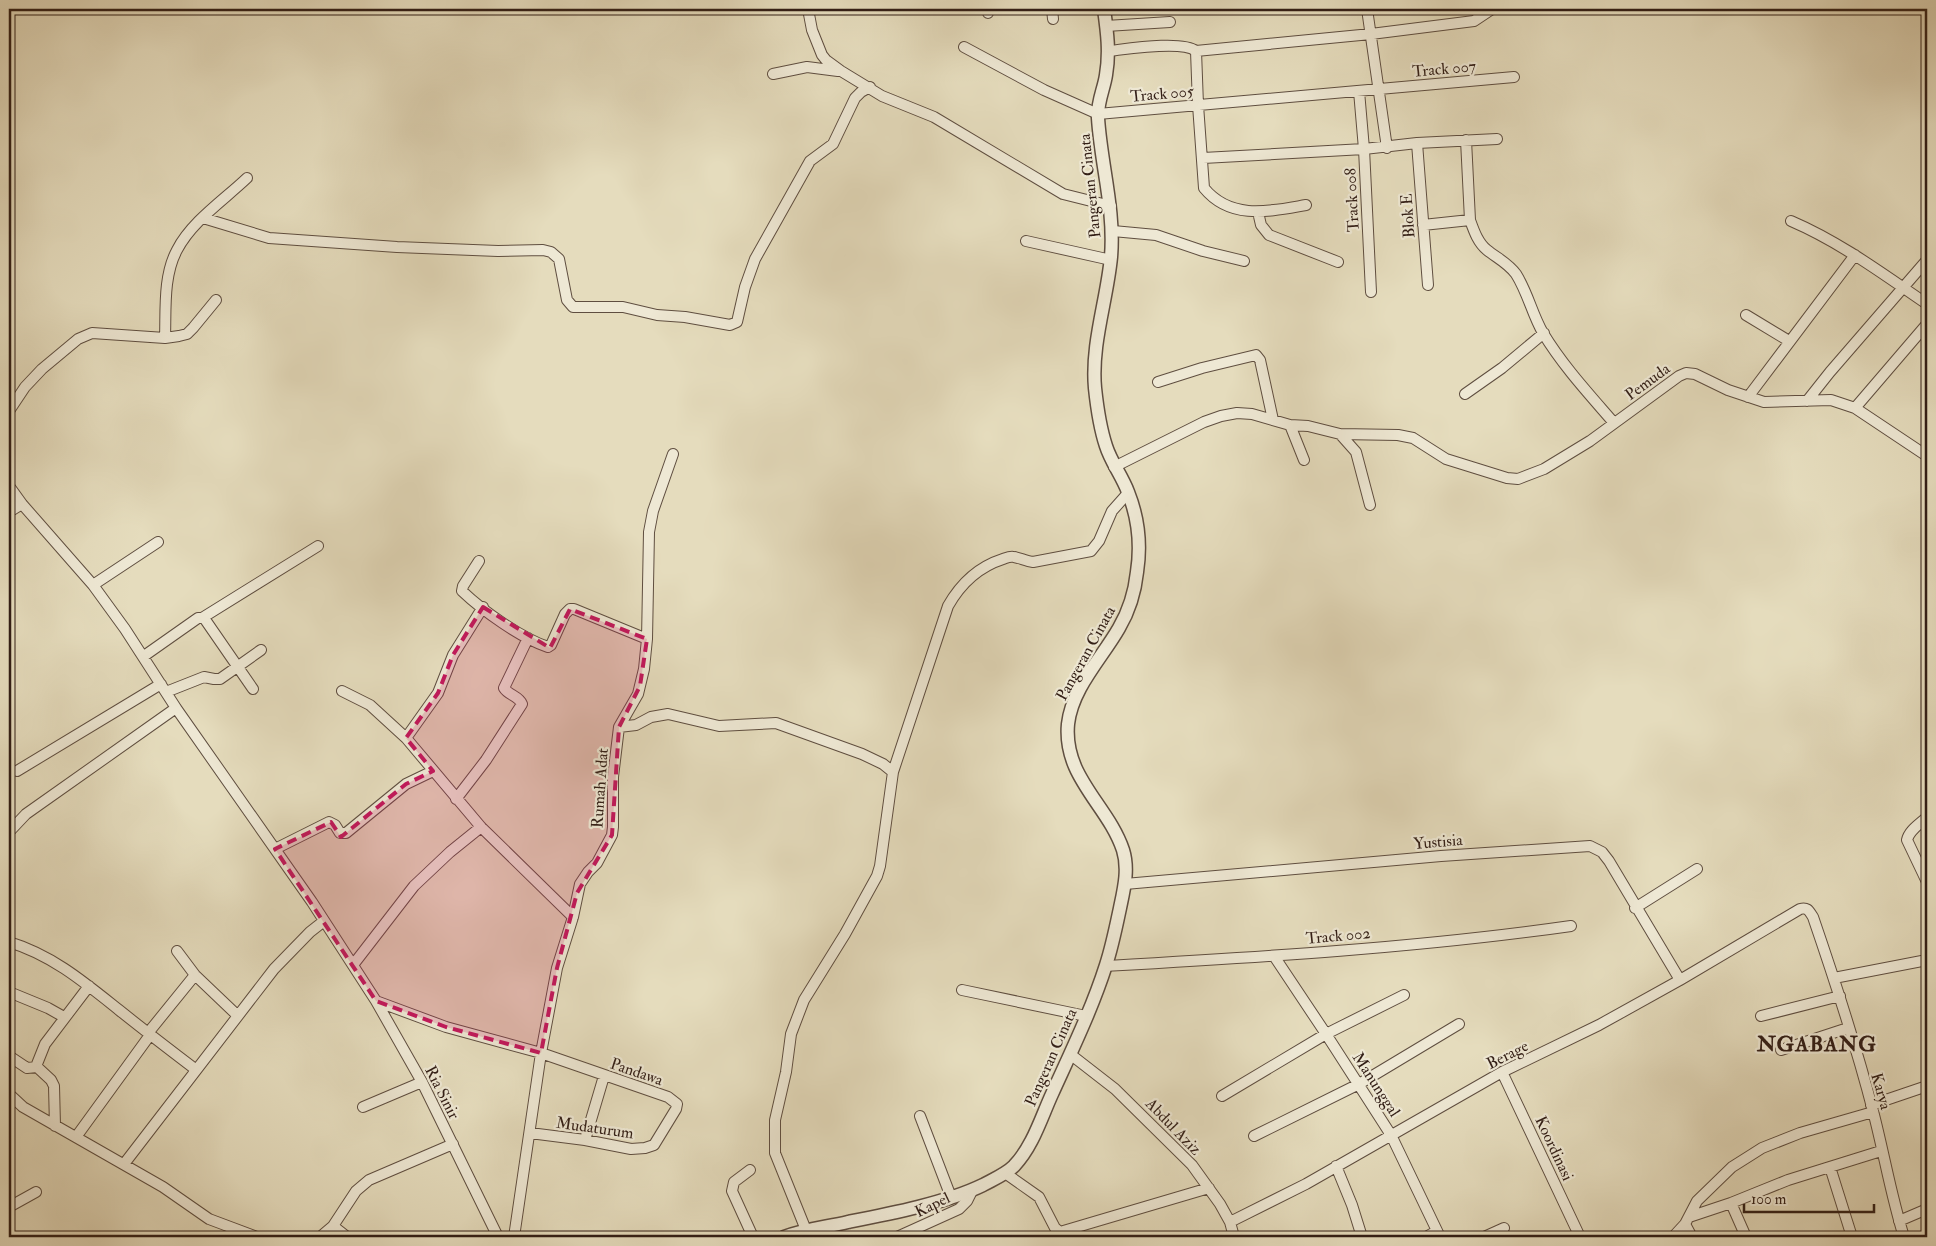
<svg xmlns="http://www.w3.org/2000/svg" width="1936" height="1246" viewBox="0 0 1936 1246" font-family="'IM FELL Double Pica',serif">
<rect width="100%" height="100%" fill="#e5dcbd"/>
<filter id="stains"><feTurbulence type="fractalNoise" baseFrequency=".004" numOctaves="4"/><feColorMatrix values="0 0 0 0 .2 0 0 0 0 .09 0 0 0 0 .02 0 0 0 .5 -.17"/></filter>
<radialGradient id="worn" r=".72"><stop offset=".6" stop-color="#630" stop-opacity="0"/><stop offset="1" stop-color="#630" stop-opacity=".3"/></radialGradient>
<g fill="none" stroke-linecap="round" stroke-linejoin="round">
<defs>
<path id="minor" d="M 808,9 L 812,30 L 822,55 L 826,60 L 841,71 L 882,96 L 934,117 L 1063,194 L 1111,206
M 1052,9 L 1053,19
M 1367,9 L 1387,148
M 988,13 L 988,9
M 1106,26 L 1170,22
M 964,47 L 1044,90 L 1098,114 L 1514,77
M 1109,51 C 1127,49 1182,40 1196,51
M 773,74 L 807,67 L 838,71
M 1466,140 L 1470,220 C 1474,231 1478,243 1487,250 C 1497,258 1508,263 1516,274 C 1528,293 1532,314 1543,333 C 1563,366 1589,394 1614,423
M 1417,143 L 1428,285
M 1203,158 L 1364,149 L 1359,91
M 1306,205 C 1271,211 1231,221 1204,188 L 1198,105 L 1196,51 L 1371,34 L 1474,21 L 1492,9
M 1258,212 L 1261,225 L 1269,235 L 1338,262
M 203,218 L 269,238 L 397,247 L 498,251 L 543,250 L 551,252 L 559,259 L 567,300 L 573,307 L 623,307 L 657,315 L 685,317 L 730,325 L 737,322 L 745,287 L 755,259 L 810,161 L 833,144 L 855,98 L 861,92 L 870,87
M 1791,221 C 1840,242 1883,274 1927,304
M 1423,225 L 1470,220
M 1113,231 L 1156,235 L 1203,251 L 1244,261
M 1026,241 L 1111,260
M 1371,292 L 1364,149 L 1417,143 L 1497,139
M 1746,315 L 1789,341
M 165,338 C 166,310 163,276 177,250 C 192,221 224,200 247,178
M 1158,382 L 1202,368 L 1256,355 L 1260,360 L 1273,420
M 1465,394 L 1502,368 L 1544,333
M 1748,397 L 1855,255
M 1807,401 L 1830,372 L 1927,260
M 1855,408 L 1927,324
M 9,411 L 25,387 L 42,369 L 78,339 L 92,333 L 165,338 L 179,336 L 187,334 L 193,328 L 216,300
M 1290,425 L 1304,460
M 1340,434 L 1356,452 L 1370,505
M 1114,467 L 1204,422 L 1221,416 L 1237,413 L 1252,414 L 1290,425 L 1308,426 L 1340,434 L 1398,435 L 1413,438 L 1446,459 L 1507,478 L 1518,479 L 1544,469 L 1590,441 L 1679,376 L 1686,373 L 1695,374 L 1728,390 L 1764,402 L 1831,400 L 1855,408 L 1927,456
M 9,486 L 22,504 L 93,585 L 125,629 L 176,708 L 312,902 L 376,1001 L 422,1082 L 498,1237
M 9,512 L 22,504
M 479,561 L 463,586 L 462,591 C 483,611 521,638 548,647 L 551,645 L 565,614 L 570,609 L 574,609 L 647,639
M 93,585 L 158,542
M 202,618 L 318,546
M 144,656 L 198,618 L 204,618 L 253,689
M 342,691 L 370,705 L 406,738 L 481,827 L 573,917
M 166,692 L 204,677 L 214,679 L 220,679 L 261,650
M 619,727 L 636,725 L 651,717 L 668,714 L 719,726 L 776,723 L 862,754 L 883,764 L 893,772 L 880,866 L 877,876 L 845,934 L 804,1000 L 791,1034 L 786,1072 L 775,1120 L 775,1153 L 806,1230
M 406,738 L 438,693 L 453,655 L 483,607
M 17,771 L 161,684
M 893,772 L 948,606 C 961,583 978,567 1003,559 C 1006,558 1010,556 1014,557 C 1020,558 1026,561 1033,562 L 1091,551 L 1099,541 L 1112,511 L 1128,493
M 456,799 L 486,760 L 522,704 C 519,696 508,695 504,688 L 528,638
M 1927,817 C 1920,824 1909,830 1907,840 L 1927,882
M 9,832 L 26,814 L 176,708
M 275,849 L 329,822 L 335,825 L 340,833 L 346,833 L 406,784 L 433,771
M 1125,884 L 1441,856 L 1590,846 L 1602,852 L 1609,861 L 1680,980
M 1635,908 L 1697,869
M 9,942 C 52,955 84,982 119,1010 C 144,1030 170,1050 195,1069
M 177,951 L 195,975 L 237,1015
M 1274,956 L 1326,1034 L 1391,1135 L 1440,1237
M 353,965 L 414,886 L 450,852 L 481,827
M 1106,966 C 1261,957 1417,948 1571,926
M 1834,978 L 1927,960
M 962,990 L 1086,1016
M 9,992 L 48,1008 L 64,1017
M 376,1001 L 446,1027 L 541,1053 L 668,1097 L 677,1104 L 676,1109 L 654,1145 L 645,1148 L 631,1149 L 585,1140 L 530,1133
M 1761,1016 L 1840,996
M 148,1033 L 195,975
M 1781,1050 L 1848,1028
M 1070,1054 L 1115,1089 L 1192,1165 L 1220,1204 L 1230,1222 L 1234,1237
M 9,1056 L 27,1068 L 37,1067
M 1502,1072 L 1580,1237
M 9,1094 L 23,1107 L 163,1187 L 209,1219 L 257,1237
M 1222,1096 L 1326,1034 L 1404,995
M 1871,1105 L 1927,1086
M 363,1107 L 422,1082
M 920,1116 L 951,1197
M 55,1126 L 54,1086 L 51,1080 L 37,1067 L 37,1064 L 45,1044 L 89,986
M 1254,1136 L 1359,1084 L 1459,1024
M 76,1137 L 150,1035
M 585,1140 L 604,1076
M 124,1164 L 274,969 L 310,932 L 324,921
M 1336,1166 L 1352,1205 L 1362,1237
M 1830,1167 L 1852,1237
M 750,1170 L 734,1182 L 732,1191 L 753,1237
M 1005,1173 L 1039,1197 L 1055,1228 L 1060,1232 L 1209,1188
M 1731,1203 L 1746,1237
M 9,1207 L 36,1192
M 1689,1217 L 1731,1203 L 1788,1180 L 1881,1151
M 1899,1221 L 1927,1209
M 1230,1222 L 1306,1184 L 1502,1072 L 1599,1025 L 1680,980 L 1800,909 C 1808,907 1809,911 1813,917 C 1835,981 1856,1045 1873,1111 C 1884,1153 1891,1196 1904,1237
M 1685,1224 L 1692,1237
M 333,1226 L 347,1237
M 320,1237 L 333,1226 L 356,1191 L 369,1180 L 453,1144
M 514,1237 L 541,1053 L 557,968 L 573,917 L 580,884 L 588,872 L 597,863 L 612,835 L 613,827 L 613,777 L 619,727 L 638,694 L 644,669 L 647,639 L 649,532 L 653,511 L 673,454
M 897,1237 L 959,1209 L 967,1201 L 973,1189
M 1426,1237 L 1437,1231
M 1484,1237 L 1504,1228
M 1673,1237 L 1685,1224 L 1697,1201 L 1732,1167 L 1751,1155 L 1762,1148 L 1800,1133 L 1873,1112"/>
<path id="tertiary" d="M 784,1237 C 805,1229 827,1227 848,1222 C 889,1214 946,1203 983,1185 C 994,1179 1006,1174 1014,1166 C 1033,1146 1041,1118 1052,1094 C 1071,1052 1092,1009 1106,965 C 1112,947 1116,927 1120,908 C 1124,889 1129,869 1123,850 C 1108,805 1063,777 1068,724 C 1072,688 1102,658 1119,628 C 1129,611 1135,591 1137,572 C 1141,546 1138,517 1128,492 C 1122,476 1111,462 1106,446 C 1100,428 1097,407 1095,388 C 1091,344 1107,300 1111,257 C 1115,209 1101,165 1098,118 C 1097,102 1104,89 1106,75 C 1110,52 1107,31 1104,9"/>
</defs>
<!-- minor casing -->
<use href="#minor" stroke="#5f4e40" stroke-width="12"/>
<!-- tertiary casing -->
<use href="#tertiary" stroke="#5f4e40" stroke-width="15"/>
<!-- minor -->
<use href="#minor" stroke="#eee8d4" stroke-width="10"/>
<!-- tertiary -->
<use href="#tertiary" stroke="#eee8d4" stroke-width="12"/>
</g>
<!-- marked area -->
<path fill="#c2185b" fill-opacity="0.2" stroke="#c2185b" stroke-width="4" stroke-dasharray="10 6" stroke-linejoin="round" d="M 483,607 L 550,648 L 570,609 L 647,639 L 640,686 L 619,727 L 612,835 L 577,893 L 557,968 L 541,1053 L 446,1027 L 376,1001 L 275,849 L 331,822 L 341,837 L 406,784 L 433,771 L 406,738 L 438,693 L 453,655 Z"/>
<g text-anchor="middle" stroke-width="4.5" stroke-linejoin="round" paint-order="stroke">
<!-- street labels -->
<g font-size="16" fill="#321e16" stroke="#eee8d4">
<text transform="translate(1444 68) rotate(-5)" y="6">Track 007</text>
<text transform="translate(1162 93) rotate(-5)" y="6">Track 005</text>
<text transform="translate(1089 186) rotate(-96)" y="6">Pangeran Cinata</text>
<text transform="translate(1351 200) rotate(-93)" y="6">Track 008</text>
<text transform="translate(1407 216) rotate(-94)" y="6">Blok E</text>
<text transform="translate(1647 381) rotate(-36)" y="6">Pemuda</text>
<text transform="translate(1085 653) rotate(-61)" y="6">Pangeran Cinata</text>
<text transform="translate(599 788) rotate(-86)" y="6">Rumah Adat</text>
<text transform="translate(1438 841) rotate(-5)" y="6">Yustisia</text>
<text transform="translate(1338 935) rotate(-5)" y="6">Track 002</text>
<text transform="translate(1507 1054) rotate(-27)" y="6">Berage</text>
<text transform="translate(1050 1057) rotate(-66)" y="6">Pangeran Cinata</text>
<text transform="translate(637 1071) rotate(19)" y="6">Pandawa</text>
<text transform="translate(1377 1084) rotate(57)" y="6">Manunggal</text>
<text transform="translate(1882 1091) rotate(74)" y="6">Karya</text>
<text transform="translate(443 1092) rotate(63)" y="6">Ria Sinir</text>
<text transform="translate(1174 1126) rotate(46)" y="6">Abdul Aziz</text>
<text transform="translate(595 1127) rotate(8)" y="6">Mudaturum</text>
<text transform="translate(1555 1148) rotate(65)" y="6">Koordinasi</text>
<text transform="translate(932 1204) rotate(-26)" y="6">Kapel</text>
</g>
<!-- district labels -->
<g font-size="21" font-weight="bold" letter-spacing="1" fill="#321e16" stroke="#eee8d4">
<text x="1817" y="1051">NGABANG</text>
</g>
</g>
<!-- margin -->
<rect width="1936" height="1246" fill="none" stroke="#e5dcbd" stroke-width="30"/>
<rect x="10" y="10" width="1916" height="1226" fill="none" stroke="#321e16" stroke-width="2.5"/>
<rect x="15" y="15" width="1906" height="1216" fill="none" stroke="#321e16"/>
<!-- scale -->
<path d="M1744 1204v8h130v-8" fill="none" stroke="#321e16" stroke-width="2.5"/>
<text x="1751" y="1204" font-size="15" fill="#321e16" stroke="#eee8d4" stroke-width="4" paint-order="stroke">100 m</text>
<rect width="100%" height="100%" filter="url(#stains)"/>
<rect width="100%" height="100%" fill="url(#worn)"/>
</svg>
